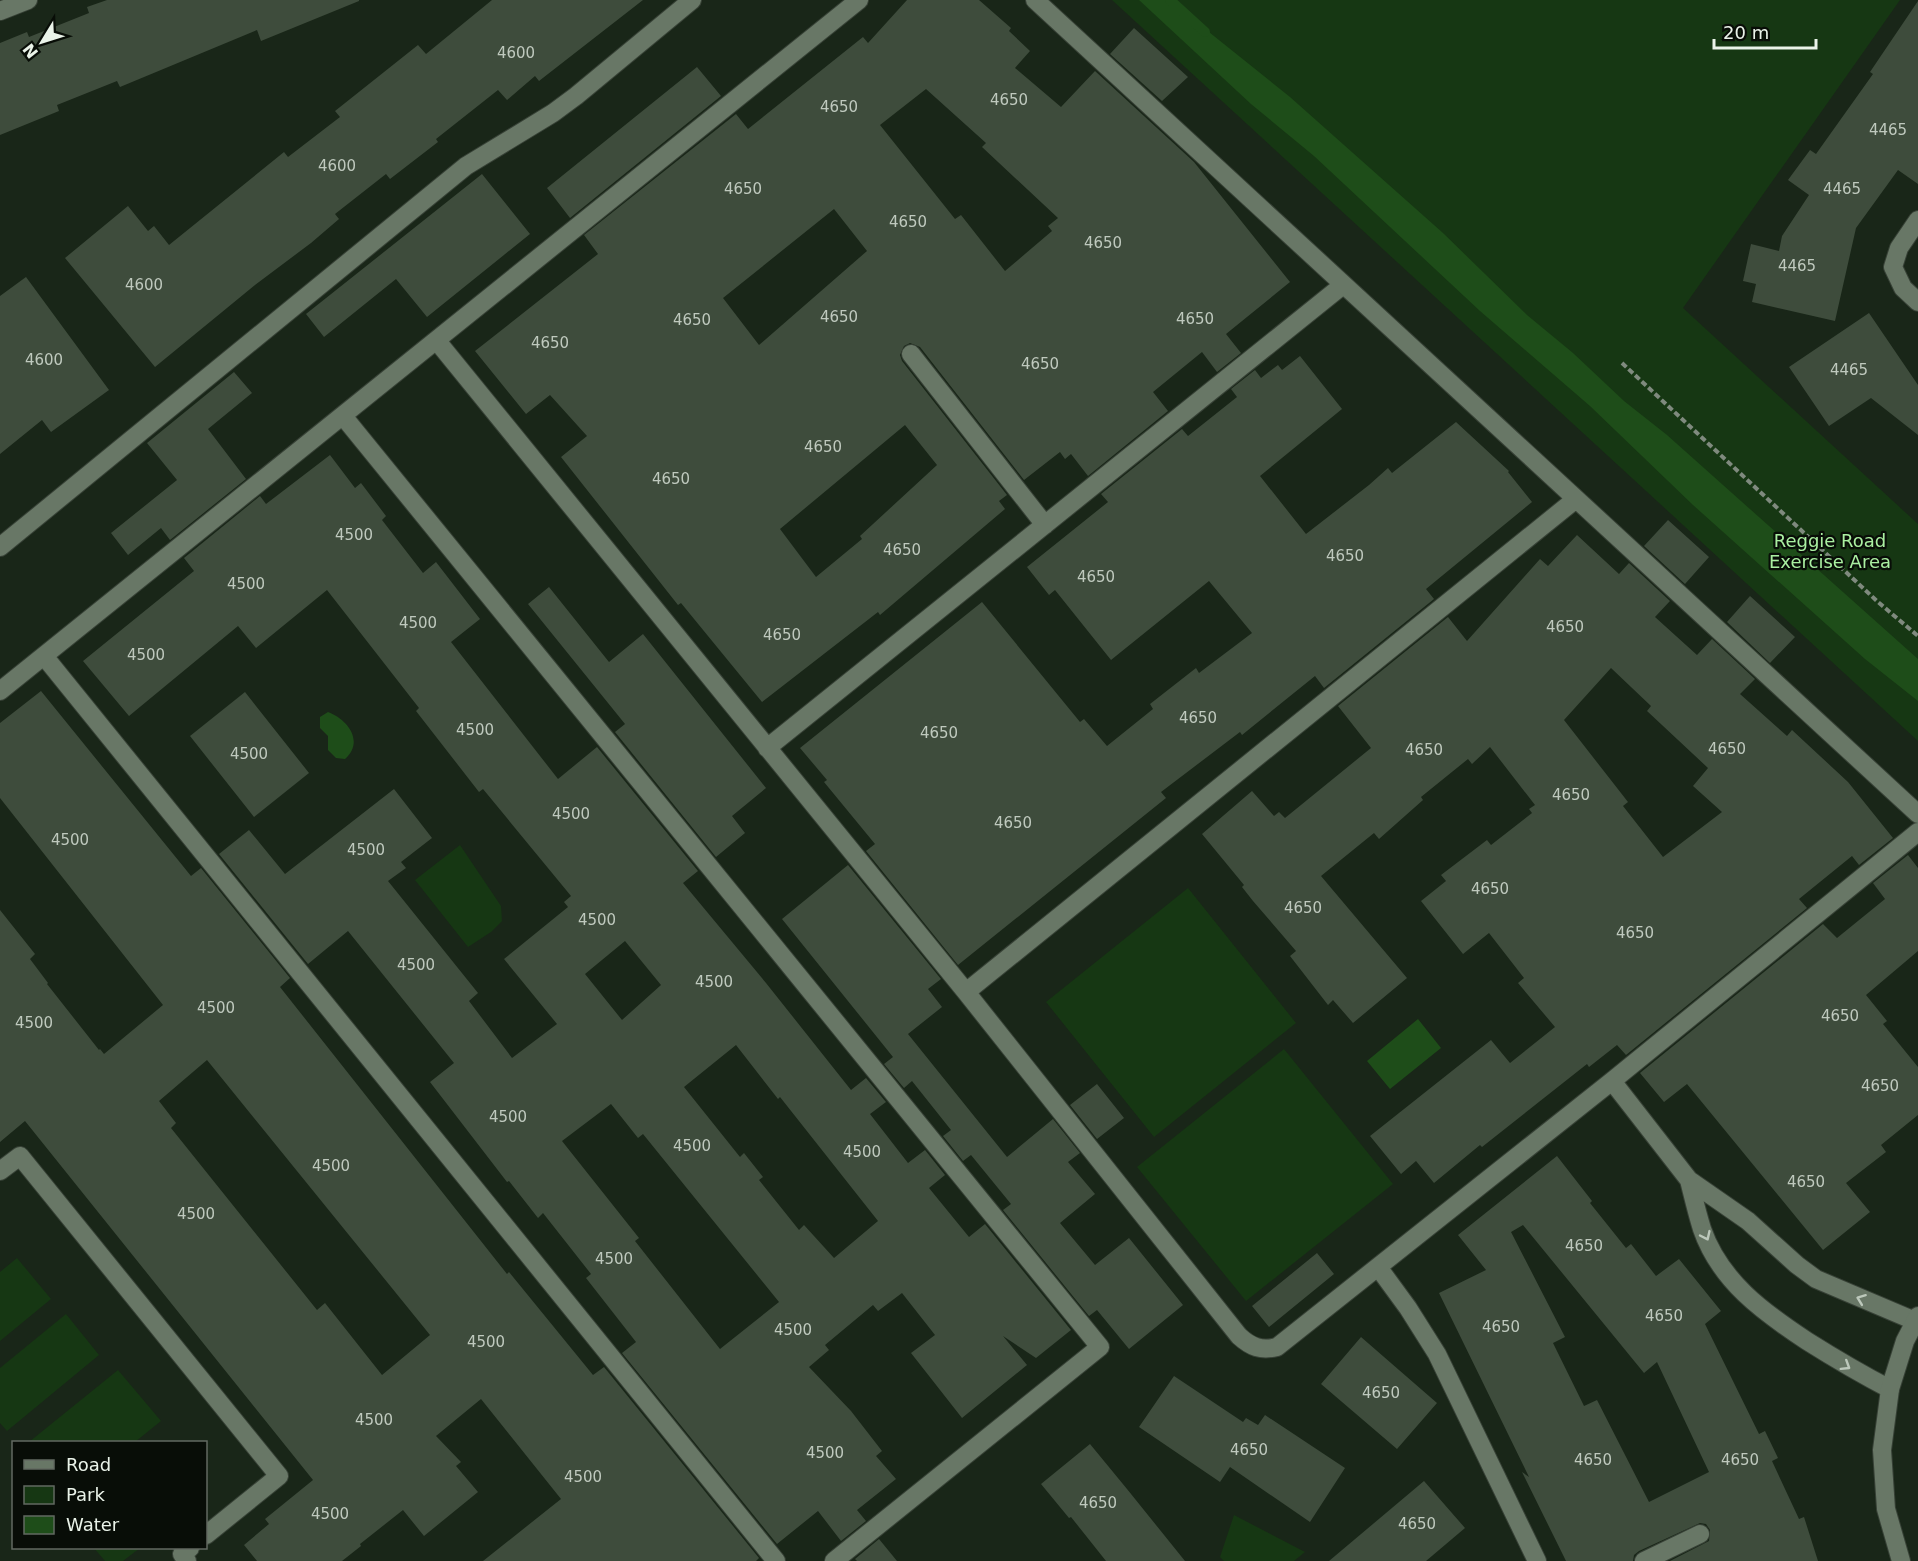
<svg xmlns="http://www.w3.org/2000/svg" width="1918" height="1561" viewBox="0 0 1918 1561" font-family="'DejaVu Sans',sans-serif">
<rect width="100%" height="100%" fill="#192618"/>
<!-- green -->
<path fill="#163713" d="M 1112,0 L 1900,0 L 1683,308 L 1918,524 L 1918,741 Z
M 460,845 L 501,906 L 502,921 L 491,932 L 468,947 L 415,880 Z
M 1188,888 L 1296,1023 L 1154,1137 L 1046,1002 Z
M 1284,1049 L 1393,1184 L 1246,1301 L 1137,1167 Z
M 17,1258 L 51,1299 L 0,1341 L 0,1272 Z
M 66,1314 L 99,1355 L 7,1431 L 0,1423 L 0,1368 Z
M 118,1370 L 161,1421 L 135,1442 L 29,1442 Z
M 1234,1515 L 1305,1552 L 1294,1561 L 1224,1561 L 1220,1557 Z
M 94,1548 L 140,1548 L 123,1561 L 105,1561 Z"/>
<!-- water -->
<path fill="#1e4d19" d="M 1139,0 L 1169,0 L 1290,97 L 1443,233 L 1527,315 L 1573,353 L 1624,401 L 1667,435 L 1918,659 L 1918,701 L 1865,659 L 1693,505 L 1590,406 L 1480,311 L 1314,156 L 1251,104 Z
M 328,712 C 347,719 365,741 345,759 L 336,758 L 328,750 L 328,736 L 320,728 L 320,717 Z
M 1418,1019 L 1441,1048 L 1390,1089 L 1367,1061 Z"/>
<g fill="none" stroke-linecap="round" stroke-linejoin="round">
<!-- stream -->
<path stroke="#1e4d19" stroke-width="10" d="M 1170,0 L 1205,32"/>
</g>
<!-- building -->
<path fill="#3e4c3c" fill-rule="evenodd" d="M 107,0 L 359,0 L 359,1 L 261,41 L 257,30 L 120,87 L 117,81 L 57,105 L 59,111 L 0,135 L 0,43 L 27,32 L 29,37 L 89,13 L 87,7 Z
M 492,0 L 643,0 L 539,81 L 535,76 L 507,100 L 498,90 L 436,139 L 438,142 L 390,179 L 386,174 L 335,214 L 339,219 L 311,243 L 255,285 L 155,367 L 65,258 L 128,206 L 148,231 L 154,226 L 169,245 L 284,152 L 288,157 L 340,117 L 335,111 L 418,45 L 426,54 Z
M 907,0 L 979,0 L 1011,28 L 1009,31 L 1030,51 L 1015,68 L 1061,107 L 1095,71 L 1194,162 L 1290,282 L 1226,334 L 1241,353 L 1217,372 L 1202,352 L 1153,392 L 1168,411 L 1088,476 L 1071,454 L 1065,459 L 1060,452 L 1024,480 L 920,347 L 910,343 L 904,346 L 900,355 L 902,361 L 1007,495 L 999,501 L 1005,509 L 880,615 L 878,612 L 762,702 L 681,603 L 678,605 L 561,457 L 587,436 L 550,395 L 526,414 L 475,351 L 598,254 L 584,235 L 736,114 L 748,129 L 863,37 L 868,43 ZM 926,89 L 986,143 L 982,147 L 1058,218 L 1048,226 L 1052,231 L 1005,271 L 961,215 L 955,219 L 880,125 ZM 834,209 L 867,251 L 759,345 L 723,298 ZM 905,425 L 937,465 L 860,536 L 862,539 L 816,577 L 780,529 Z
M 1918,1 L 1918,184 L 1898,170 L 1856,228 L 1835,321 L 1752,302 L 1756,284 L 1743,281 L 1751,244 L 1779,251 L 1782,236 L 1809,195 L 1788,180 L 1810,150 L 1816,154 L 1873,74 L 1870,72 Z
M 1134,28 L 1188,77 L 1162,101 L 1110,54 Z
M 697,67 L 721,96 L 570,218 L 547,188 Z
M 482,174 L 530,234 L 427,317 L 396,279 L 324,337 L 306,314 Z
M 26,277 L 109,390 L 51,432 L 42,420 L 0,454 L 0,296 Z
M 1869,313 L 1918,385 L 1918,435 L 1871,398 L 1829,426 L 1789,367 Z
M 1300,356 L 1342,409 L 1260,476 L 1306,534 L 1369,485 L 1388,468 L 1392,473 L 1456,422 L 1509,471 L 1508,472 L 1532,502 L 1426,589 L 1434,599 L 1324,688 L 1315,676 L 1242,735 L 1240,732 L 1161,792 L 1166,798 L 958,965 L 866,851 L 875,844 L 824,782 L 827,780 L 800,748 L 982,602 L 1080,722 L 1084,719 L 1107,746 L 1153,709 L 1150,704 L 1196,668 L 1199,673 L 1252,633 L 1209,581 L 1111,660 L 1055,590 L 1049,595 L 1027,567 L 1108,502 L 1101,494 L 1182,429 L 1188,436 L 1237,397 L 1231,389 L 1255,370 L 1261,378 L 1278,365 L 1282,370 Z
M 234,372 L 252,393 L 208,429 L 246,479 L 170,540 L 161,528 L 128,555 L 111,533 L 177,480 L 147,443 Z
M 330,455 L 355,488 L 361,483 L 386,516 L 382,520 L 423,573 L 436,562 L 480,619 L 451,642 L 558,779 L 597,747 L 698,871 L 683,883 L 766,983 L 851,1090 L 866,1078 L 886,1102 L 870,1114 L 908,1163 L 925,1150 L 945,1175 L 929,1188 L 969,1237 L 985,1224 L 1071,1330 L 1036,1358 L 1003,1336 L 1027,1365 L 962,1418 L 911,1353 L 935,1335 L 902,1293 L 878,1311 L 873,1305 L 825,1345 L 829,1350 L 809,1367 L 851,1411 L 882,1451 L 876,1456 L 896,1479 L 857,1510 L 866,1521 L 841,1541 L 818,1511 L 777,1544 L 622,1353 L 636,1342 L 586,1278 L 591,1274 L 543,1213 L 538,1218 L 509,1181 L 507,1182 L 430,1082 L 454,1063 L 348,931 L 308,964 L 219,854 L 249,830 L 285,874 L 394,789 L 432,838 L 401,862 L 406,868 L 388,881 L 478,993 L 469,1001 L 512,1058 L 557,1024 L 504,959 L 568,907 L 564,902 L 571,896 L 483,789 L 479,792 L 416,711 L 419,708 L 327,590 L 256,648 L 238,626 L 129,716 L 83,661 L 194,571 L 184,558 L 260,496 L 266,504 ZM 625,941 L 661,985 L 622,1020 L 585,974 ZM 736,1045 L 778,1099 L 780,1097 L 878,1221 L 834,1258 L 804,1225 L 799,1230 L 759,1180 L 763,1177 L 744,1153 L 740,1157 L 684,1087 ZM 611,1104 L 638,1138 L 643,1134 L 779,1302 L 720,1349 L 635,1241 L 639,1238 L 562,1141 Z
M 1668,520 L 1709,557 L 1685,584 L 1644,546 Z
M 1577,535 L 1619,574 L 1629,563 L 1670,601 L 1655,617 L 1697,655 L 1712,639 L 1755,679 L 1740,694 L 1787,736 L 1792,730 L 1848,782 L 1893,838 L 1859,865 L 1852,856 L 1799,899 L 1807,908 L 1626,1055 L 1617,1045 L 1589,1067 L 1587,1064 L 1482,1147 L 1480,1145 L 1434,1183 L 1416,1161 L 1401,1174 L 1370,1136 L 1491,1040 L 1510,1063 L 1555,1027 L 1518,983 L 1524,978 L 1489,933 L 1463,954 L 1421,901 L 1446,881 L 1441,875 L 1487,840 L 1491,845 L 1532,813 L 1529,809 L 1535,805 L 1490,747 L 1472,764 L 1468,759 L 1421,797 L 1423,800 L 1379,839 L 1374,833 L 1321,876 L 1407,978 L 1353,1023 L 1333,1000 L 1328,1005 L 1290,956 L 1296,951 L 1253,901 L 1242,887 L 1244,885 L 1202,834 L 1252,791 L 1274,816 L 1279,812 L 1285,818 L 1371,748 L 1338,706 L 1448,617 L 1467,641 L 1540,559 L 1548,566 ZM 1611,668 L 1651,706 L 1647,711 L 1708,768 L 1693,786 L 1722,812 L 1663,857 L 1623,806 L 1628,802 L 1564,720 Z
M 549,587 L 609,662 L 643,634 L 766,788 L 732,816 L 745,833 L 716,857 L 615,732 L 625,724 L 528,604 Z
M 1750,596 L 1795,637 L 1770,663 L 1727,622 Z
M 41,691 L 191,876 L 201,868 L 290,978 L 280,987 L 507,1274 L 509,1272 L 593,1375 L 604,1367 L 759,1558 L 756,1561 L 483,1561 L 561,1499 L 481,1399 L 436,1436 L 461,1462 L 456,1466 L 478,1492 L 424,1536 L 403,1510 L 360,1544 L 361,1546 L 342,1561 L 257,1561 L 244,1545 L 269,1524 L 265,1519 L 313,1480 L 25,1121 L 0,1142 L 0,910 L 35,954 L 30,959 L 48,983 L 47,984 L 99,1050 L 100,1049 L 104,1054 L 163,1005 L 0,798 L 0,723 ZM 207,1060 L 430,1335 L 382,1375 L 325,1303 L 317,1310 L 171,1128 L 176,1123 L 159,1101 Z
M 245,692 L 309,773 L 254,817 L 190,736 Z
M 1908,855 L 1918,868 L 1918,951 L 1866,995 L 1887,1021 L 1883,1024 L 1918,1067 L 1918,1115 L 1881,1145 L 1886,1152 L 1846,1183 L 1870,1212 L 1823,1250 L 1687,1084 L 1664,1102 L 1640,1073 L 1823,924 L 1837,938 L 1885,899 L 1873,883 Z
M 848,865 L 941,979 L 928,989 L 942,1007 L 908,1034 L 1007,1157 L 1053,1119 L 1080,1153 L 1068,1162 L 1095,1194 L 1060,1223 L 1095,1265 L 1129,1238 L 1183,1305 L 1129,1349 L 1097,1310 L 1089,1316 L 1003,1210 L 1011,1204 L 971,1155 L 963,1161 L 943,1136 L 951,1130 L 912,1081 L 904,1088 L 884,1064 L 893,1057 L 782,919 Z
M 1097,1084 L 1124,1118 L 1097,1139 L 1070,1105 Z
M 1557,1156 L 1592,1201 L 1590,1203 L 1626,1248 L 1631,1244 L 1656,1276 L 1679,1259 L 1721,1311 L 1705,1324 L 1759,1434 L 1765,1431 L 1778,1458 L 1772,1461 L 1799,1519 L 1804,1517 L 1818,1561 L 1670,1561 L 1709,1541 L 1710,1530 L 1706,1524 L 1700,1523 L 1639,1551 L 1634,1555 L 1633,1561 L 1566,1561 L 1522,1472 L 1529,1477 L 1439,1293 L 1486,1270 L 1458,1235 ZM 1523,1225 L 1644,1373 L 1657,1362 L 1709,1472 L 1649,1502 L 1597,1400 L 1584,1406 L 1553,1343 L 1565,1337 L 1511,1232 Z
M 1317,1253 L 1334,1274 L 1269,1327 L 1252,1306 Z
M 1361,1337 L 1437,1403 L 1397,1449 L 1321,1384 Z
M 1174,1376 L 1243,1422 L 1246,1418 L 1258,1425 L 1265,1415 L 1345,1468 L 1310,1522 L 1230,1467 L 1220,1482 L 1139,1427 Z
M 1090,1444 L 1127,1489 L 1185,1561 L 1106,1561 L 1071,1517 L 1069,1518 L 1041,1484 Z
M 1424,1481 L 1465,1528 L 1426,1561 L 1329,1561 Z
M 879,1539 L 897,1561 L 857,1561 L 855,1559 Z"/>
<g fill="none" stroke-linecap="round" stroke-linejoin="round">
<defs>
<path id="lane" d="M 1035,0 L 1918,814
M 0,11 L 28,0
M 1918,220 L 1899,248 L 1893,267 L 1903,288 L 1918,302
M 437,341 L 966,992 L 1239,1336 C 1251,1347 1261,1351 1277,1347 L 1612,1081 L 1918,832
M 911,354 L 1045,525
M 343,416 L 1100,1347 L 834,1561
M 0,547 L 466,166 L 553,113 L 576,96 L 692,0
M 44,656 L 776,1561
M 0,691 L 859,0
M 767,748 L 1343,285
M 966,992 L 1576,499
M 1612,1081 L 1689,1180 L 1748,1221 L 1797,1265 L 1816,1279 L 1915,1321
M 0,1171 L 20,1156 L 279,1476 L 206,1535
M 1689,1180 C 1693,1196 1697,1213 1702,1229 C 1720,1281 1763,1312 1807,1341 C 1834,1358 1861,1374 1890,1389
M 1378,1267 L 1408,1308 L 1437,1354 L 1537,1561
M 187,1561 L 182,1554 L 190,1548
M 1644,1561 L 1700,1534"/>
<path id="street" d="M 1901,1561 L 1886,1509 L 1882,1450 L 1890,1389 L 1905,1341 L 1918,1316"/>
</defs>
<!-- lane casing -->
<use href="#lane" stroke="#374136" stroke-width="20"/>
<!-- street casing -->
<use href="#street" stroke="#374136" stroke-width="20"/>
<!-- path -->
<path stroke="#7f8a7e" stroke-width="4" stroke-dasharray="6 3" stroke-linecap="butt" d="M 1622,363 L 1878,602 L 1918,636"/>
<!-- lane -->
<use href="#lane" stroke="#687766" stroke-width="18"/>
<!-- street -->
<use href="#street" stroke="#687766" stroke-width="18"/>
</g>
<!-- one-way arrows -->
<defs><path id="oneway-chevron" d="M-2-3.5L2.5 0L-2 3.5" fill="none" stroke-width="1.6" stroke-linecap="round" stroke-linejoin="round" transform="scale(1.5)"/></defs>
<g stroke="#bcc8bb">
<use href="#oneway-chevron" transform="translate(1706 1236) rotate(65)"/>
<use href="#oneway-chevron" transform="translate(1861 1299) rotate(-159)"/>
<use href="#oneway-chevron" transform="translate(1846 1366) rotate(32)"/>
</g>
<g text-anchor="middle" stroke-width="4.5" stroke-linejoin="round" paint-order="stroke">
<!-- number labels -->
<g font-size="15" fill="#bfc9be">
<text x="516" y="58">4600</text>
<text x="1009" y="105">4650</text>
<text x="839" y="112">4650</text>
<text x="1888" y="135">4465</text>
<text x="337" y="171">4600</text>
<text x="743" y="194">4650</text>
<text x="1842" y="194">4465</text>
<text x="908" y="227">4650</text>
<text x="1103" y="248">4650</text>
<text x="1797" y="271">4465</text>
<text x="144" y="290">4600</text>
<text x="839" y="322">4650</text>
<text x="1195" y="324">4650</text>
<text x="692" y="325">4650</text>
<text x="550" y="348">4650</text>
<text x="44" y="365">4600</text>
<text x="1040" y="369">4650</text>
<text x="1849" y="375">4465</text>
<text x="823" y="452">4650</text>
<text x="671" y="484">4650</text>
<text x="354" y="540">4500</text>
<text x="902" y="555">4650</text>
<text x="1345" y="561">4650</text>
<text x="1096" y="582">4650</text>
<text x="246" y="589">4500</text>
<text x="418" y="628">4500</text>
<text x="1565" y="632">4650</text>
<text x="782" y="640">4650</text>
<text x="146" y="660">4500</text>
<text x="1198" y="723">4650</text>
<text x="475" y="735">4500</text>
<text x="939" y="738">4650</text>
<text x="1727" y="754">4650</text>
<text x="1424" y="755">4650</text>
<text x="249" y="759">4500</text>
<text x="1571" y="800">4650</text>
<text x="571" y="819">4500</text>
<text x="1013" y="828">4650</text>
<text x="70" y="845">4500</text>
<text x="366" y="855">4500</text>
<text x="1490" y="894">4650</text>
<text x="1303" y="913">4650</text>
<text x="597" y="925">4500</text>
<text x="1635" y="938">4650</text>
<text x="416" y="970">4500</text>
<text x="714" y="987">4500</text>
<text x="216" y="1013">4500</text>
<text x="1840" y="1021">4650</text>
<text x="34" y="1028">4500</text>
<text x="1880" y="1091">4650</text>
<text x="508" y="1122">4500</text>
<text x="692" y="1151">4500</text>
<text x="862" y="1157">4500</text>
<text x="331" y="1171">4500</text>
<text x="1806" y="1187">4650</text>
<text x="196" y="1219">4500</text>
<text x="1584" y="1251">4650</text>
<text x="614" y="1264">4500</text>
<text x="1664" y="1321">4650</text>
<text x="1501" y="1332">4650</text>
<text x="793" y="1335">4500</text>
<text x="486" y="1347">4500</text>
<text x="1381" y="1398">4650</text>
<text x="374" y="1425">4500</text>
<text x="1249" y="1455">4650</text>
<text x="825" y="1458">4500</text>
<text x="1593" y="1465">4650</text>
<text x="1740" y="1465">4650</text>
<text x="583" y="1482">4500</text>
<text x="1098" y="1508">4650</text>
<text x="330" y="1519">4500</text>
<text x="1417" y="1529">4650</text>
</g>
<!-- park labels -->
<g font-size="18" fill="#aaefa1" stroke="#080d07">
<text x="1830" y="547">Reggie Road<tspan x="1830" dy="21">Exercise Area</tspan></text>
</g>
</g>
<!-- legend -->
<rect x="12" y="1441" width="195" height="108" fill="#080d07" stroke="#626961" stroke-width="1.5"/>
<rect x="24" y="1460" width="30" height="9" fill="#687766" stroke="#626961" stroke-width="1.5"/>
<text x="66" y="1471" font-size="18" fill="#eaf3e9">Road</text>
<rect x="24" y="1486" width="30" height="18" fill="#163713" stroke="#626961" stroke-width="1.5"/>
<text x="66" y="1501" font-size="18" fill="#eaf3e9">Park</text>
<rect x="24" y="1516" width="30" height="18" fill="#1e4d19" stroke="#626961" stroke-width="1.5"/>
<text x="66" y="1531" font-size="18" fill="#eaf3e9">Water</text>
<!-- north arrow -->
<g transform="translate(42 42) rotate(232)" stroke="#080d07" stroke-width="4.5" paint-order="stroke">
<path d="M0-4.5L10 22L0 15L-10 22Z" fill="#eaf3e9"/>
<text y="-9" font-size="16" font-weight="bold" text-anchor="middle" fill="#eaf3e9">N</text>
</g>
<!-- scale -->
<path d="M1714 39v9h102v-9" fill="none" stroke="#eaf3e9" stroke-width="3"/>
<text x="1723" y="39" font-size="18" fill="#eaf3e9" stroke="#080d07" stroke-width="4.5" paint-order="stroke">20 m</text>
</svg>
